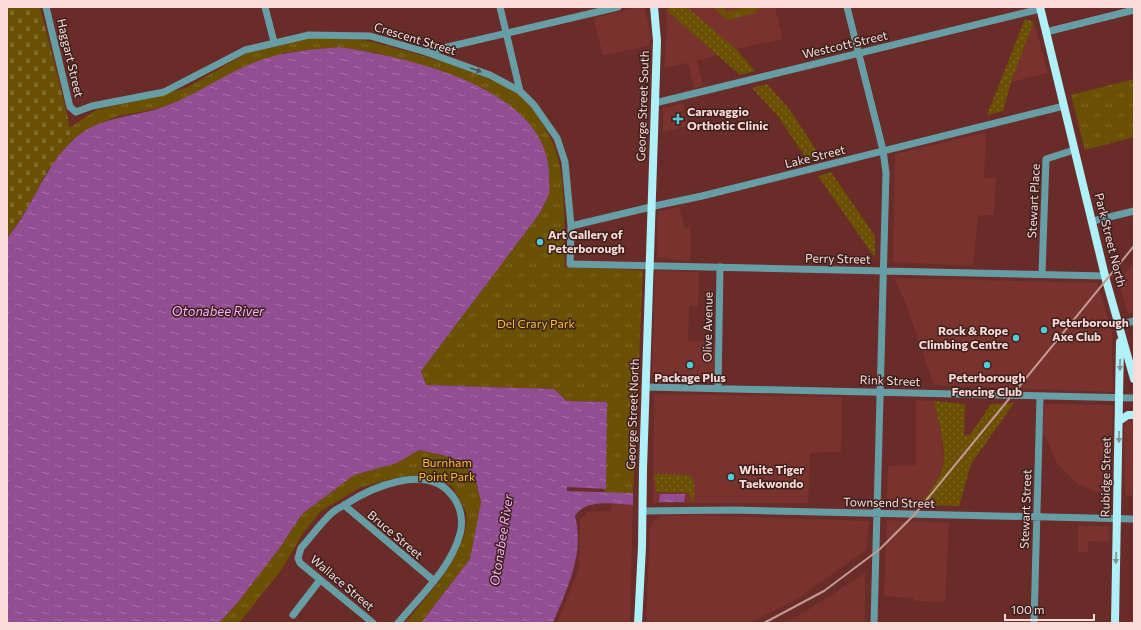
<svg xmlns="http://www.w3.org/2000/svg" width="1141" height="630" viewBox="0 0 1141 630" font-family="Commissioner,sans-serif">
<defs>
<pattern id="grass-dots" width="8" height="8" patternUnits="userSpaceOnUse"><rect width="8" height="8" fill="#6a5002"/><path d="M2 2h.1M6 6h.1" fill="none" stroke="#806926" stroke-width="1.8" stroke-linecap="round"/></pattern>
<pattern id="cemetery-stones" width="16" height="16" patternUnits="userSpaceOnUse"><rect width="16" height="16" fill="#6a5002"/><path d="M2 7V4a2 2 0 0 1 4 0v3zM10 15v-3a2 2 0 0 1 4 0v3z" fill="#806926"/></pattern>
<pattern id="park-tufts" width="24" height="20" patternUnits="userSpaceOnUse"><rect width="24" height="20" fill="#6a5002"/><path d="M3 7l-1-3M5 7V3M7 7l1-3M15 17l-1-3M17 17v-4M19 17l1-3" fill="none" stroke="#806926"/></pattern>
<pattern id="water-ripples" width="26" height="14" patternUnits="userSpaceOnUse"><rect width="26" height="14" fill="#924e93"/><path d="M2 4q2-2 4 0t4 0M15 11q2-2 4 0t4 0" fill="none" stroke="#a86fa6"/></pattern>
</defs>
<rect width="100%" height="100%" fill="#6a2c28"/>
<!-- built -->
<path fill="#79322e" d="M 640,7 L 645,9 L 651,35 L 649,46 L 603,55 L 593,18 Z
M 687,7 L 775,7 L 783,39 L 736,49 Z
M 666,10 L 717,55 L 697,61 L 703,86 L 694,88 L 688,63 L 664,68 L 667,29 Z
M 1034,22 L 1048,73 L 1011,82 Z
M 683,103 L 688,126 L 663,132 L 663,108 Z
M 986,132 L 984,178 L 996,178 L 994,215 L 978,215 L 973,266 L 893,262 L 895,154 Z
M 679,207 L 685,228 L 691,228 L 690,261 L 657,258 L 658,211 Z
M 1134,263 L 1134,312 L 1128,314 L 1118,280 Z
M 655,271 L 699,272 L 698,306 L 689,306 L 688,341 L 717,342 L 716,382 L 652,381 Z
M 894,278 L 1097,283 L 1112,332 L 1113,392 L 934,385 L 906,304 Z
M 654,394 L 842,397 L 841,452 L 810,453 L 808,503 L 653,503 Z
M 916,400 L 934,401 L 942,440 L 943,466 L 934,485 L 919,505 L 887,503 L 888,466 L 916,465 Z
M 1044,404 L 1113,405 L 1110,497 L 1078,484 L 1057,463 L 1043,432 Z
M 1134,420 L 1134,496 L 1125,495 L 1124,421 Z
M 612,504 L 633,505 L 630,623 L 557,623 L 579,569 L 580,520 L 587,512 L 611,511 Z
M 690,515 L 869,521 L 866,550 L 796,600 L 749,623 L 646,623 L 650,527 L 655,519 L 662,516 Z
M 887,520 L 949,523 L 945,602 L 914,601 L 914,598 L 884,596 Z
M 1078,526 L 1109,526 L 1109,542 L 1089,541 L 1088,552 L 1078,552 Z
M 865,573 L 865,623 L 783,623 L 800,615 Z"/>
<!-- grass -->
<path fill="url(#grass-dots)" d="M 670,7 L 687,7 L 736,49 L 755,71 L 740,75 L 666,10 Z
M 1025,19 L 1034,22 L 1011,82 L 1003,111 L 987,115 Z
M 767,84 L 790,110 L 820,156 L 807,160 L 778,116 L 752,88 Z
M 831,172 L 875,236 L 875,258 L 818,176 Z
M 934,401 L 965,404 L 964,435 L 970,435 L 991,404 L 1014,403 L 971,464 L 959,506 L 919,505 C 927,494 941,479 943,465 C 946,447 938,420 934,401 Z
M 654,474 L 690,475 L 694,482 L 694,501 L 690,502 L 692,498 L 687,492 L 656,492 Z"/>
<!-- cemetery -->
<path fill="url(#cemetery-stones)" d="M 7,7 L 40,7 L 66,109 L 72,141 L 48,170 L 26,211 L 7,238 Z"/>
<!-- park -->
<path fill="url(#park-tufts)" d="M 713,7 L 724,7 L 725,12 L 746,7 L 768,7 L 755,10 L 756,13 L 727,20 Z
M 338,36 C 375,41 410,52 447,63 C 468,70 492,77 512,88 C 530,100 553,137 558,158 C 566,187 564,236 565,267 L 643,270 L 633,493 L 604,493 L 607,402 L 567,401 L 554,389 L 426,385 L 420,371 L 540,213 L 548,196 L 485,89 L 403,60 L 376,53 L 339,47 L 284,53 L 221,79 L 189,97 L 164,107 L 116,117 L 83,132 L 72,141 L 69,128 L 96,110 L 165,94 L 188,87 L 245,54 L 271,45 L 300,39 Z
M 1134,79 L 1134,137 L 1085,150 L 1071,95 Z
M 419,450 L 451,457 L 466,465 L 475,478 L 481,502 L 470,559 L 421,623 L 405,623 C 427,596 471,550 466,513 C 464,505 456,494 452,486 L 424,475 L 399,477 L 361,487 L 321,511 L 303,533 L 282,569 L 239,623 L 219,623 L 281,546 L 302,514 L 354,475 L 397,463 Z"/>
<!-- water -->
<path fill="url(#water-ripples)" d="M 339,47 C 407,57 548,87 549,175 C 549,181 550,188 549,194 C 547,200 542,207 540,213 L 421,371 L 426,385 L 554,389 L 567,401 L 607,402 L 606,489 L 567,487 L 567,491 L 633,493 L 633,505 C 615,504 585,498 575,516 C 585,553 567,589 553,623 L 421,623 L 470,559 L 481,502 L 475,477 L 466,465 L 451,457 L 419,450 L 397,463 L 354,475 L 302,514 L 281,546 L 238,602 L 219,623 L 7,623 L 7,238 C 33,208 43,168 73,140 C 100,115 134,118 166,106 C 198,94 226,73 258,61 C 284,51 312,50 339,47 Z
M 660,494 L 685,494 L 684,502 L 659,502 Z"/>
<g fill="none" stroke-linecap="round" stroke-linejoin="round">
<!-- minor -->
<path stroke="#679ea5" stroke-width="7" d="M 46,7 L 70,107 L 76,112 L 92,106 L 164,92 L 245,50 L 309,35 L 370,36 L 426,52 L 490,75 L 520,91 L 534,105 L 557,138 L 565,162 L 571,226 L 570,264 L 1106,276
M 265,7 L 274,42
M 500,7 L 520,91
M 847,7 L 883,150 L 886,173 L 874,623
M 1046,32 L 1134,10
M 426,52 L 618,7
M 655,103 L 1040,9
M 1093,221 L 1134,211
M 571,226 L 659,205 L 702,196 L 1064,106
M 1042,274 L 1046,159 L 1074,150
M 1119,325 L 1134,321
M 646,387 L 1134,398
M 718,388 L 720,267
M 344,505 L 433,580
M 643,511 L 733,510 L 1134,519
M 293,615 L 320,580
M 373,623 L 300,563 L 298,558 L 301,548 C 312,536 321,522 333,512 C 337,508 342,507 346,504 C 372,487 424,465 449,492 C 460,503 464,519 460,534 C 451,568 420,596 398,623
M 1034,623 L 1040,397"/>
<!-- major -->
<path stroke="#aff0f9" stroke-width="8" d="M 1040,7 L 1106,280 L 1134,379
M 1119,421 L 1128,415 L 1134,415
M 638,623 L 642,547 L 643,469 L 655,103 L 657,41 L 654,7
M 1115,623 L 1120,342"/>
<!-- rail -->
<path stroke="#c49995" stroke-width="2" d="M 764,623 L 824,591 L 880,549 L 915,514 L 1134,246"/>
</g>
<!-- one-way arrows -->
<defs><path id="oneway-solid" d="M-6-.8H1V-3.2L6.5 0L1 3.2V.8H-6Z"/></defs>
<use fill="#4d5253" href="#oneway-solid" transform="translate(476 70) rotate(20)"/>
<g fill="#7b9296">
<use href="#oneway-solid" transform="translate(1120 365) rotate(91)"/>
<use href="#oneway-solid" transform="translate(1119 437) rotate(91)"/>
<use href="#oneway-solid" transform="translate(1116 558) rotate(92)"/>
</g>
<!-- markers -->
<g fill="#52cbd9" stroke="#3c201d" stroke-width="1.5">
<path d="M676 113h4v4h4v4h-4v4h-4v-4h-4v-4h4z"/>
<circle cx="540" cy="242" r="4"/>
<circle cx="1044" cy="330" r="4"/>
<circle cx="1016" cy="338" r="4"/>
<circle cx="690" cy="365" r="4"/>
<circle cx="987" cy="365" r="4"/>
<circle cx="731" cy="477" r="4"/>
</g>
<g text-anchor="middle" stroke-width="3" stroke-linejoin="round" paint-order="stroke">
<!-- street labels -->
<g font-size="12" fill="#fbdbd7" stroke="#3c201d">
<text transform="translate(415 39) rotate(17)" y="4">Crescent Street</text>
<text transform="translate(845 45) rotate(-13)" y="4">Westcott Street</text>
<text transform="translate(70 58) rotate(77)" y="4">Haggart Street</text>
<text transform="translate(643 106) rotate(-88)" y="4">George Street South</text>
<text transform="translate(815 157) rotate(-14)" y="4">Lake Street</text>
<text transform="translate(1034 201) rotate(-87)" y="4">Stewart Place</text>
<text transform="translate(1110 240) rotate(76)" y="4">Park Street North</text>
<text transform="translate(838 259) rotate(1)" y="4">Perry Street</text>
<text transform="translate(708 327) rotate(-89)" y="4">Olive Avenue</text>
<text transform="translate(890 381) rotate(2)" y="4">Rink Street</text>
<text transform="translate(633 414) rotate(-88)" y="4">George Street North</text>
<text transform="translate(1106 477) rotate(-89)" y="4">Rubidge Street</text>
<text transform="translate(889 503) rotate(1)" y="4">Townsend Street</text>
<text transform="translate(1026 509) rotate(-88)" y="4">Stewart Street</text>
<text transform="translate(395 535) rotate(40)" y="4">Bruce Street</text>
<text transform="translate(342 583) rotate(40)" y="4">Wallace Street</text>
</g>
<!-- poi labels -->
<g font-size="12" font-weight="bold" fill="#fbdbd7" stroke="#3c201d" text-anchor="start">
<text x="687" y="116">Caravaggio<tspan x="687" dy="14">Orthotic Clinic</tspan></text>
<text x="548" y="239">Art Gallery of<tspan x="548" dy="14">Peterborough</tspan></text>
<text x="1052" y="327">Peterborough<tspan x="1052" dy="14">Axe Club</tspan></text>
<text x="1008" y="335" text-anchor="end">Rock &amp; Rope<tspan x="1008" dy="14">Climbing Centre</tspan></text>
<text x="690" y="382" text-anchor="middle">Package Plus</text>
<text x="987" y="382" text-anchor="middle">Peterborough<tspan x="987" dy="14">Fencing Club</tspan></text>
<text x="739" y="474">White Tiger<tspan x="739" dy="14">Taekwondo</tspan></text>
</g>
<!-- park labels -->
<g font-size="12" fill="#f7c12f" stroke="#3c201d">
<text x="536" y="328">Del Crary Park</text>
<text x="447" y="467">Burnham<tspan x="447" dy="14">Point Park</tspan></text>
</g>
<!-- water labels -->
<g font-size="13" font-style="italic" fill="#fbb2fc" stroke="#3c201d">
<text x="218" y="316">Otonabee River</text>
<text transform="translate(501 540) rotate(-81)" y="5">Otonabee River</text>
</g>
</g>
<!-- border -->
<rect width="1141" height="630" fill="none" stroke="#fbdbd7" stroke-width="16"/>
<!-- scale -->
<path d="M1005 614v6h89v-6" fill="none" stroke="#fbdbd7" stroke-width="2"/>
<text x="1011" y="614" font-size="12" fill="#fbdbd7" stroke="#3c201d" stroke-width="3" paint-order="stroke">100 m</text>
</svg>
